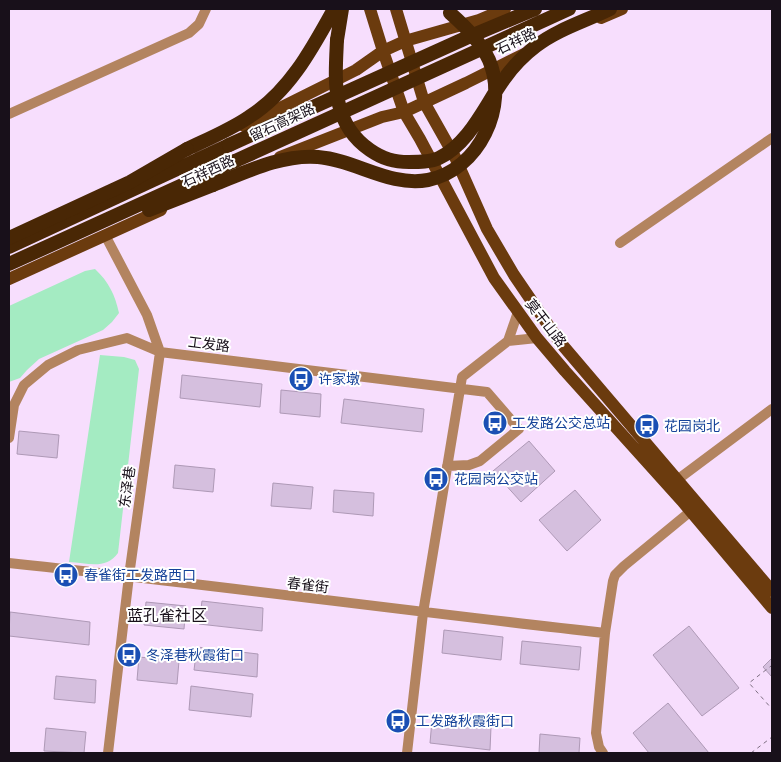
<svg xmlns="http://www.w3.org/2000/svg" width="781" height="762" viewBox="0 0 781 762" font-family="Montserrat,'Noto Sans SC',sans-serif">
<rect width="100%" height="100%" fill="#f7defd"/>
<!-- green -->
<path fill="#a4ebc2" d="M 95,269 C 109,282 115,295 119,313 L 112,322 L 103,330 L 39,359 L 27,370 L 20,378 L 9,382 L 9,306 L 85,271 Z
M 100,355 L 124,357 L 135,360 L 139,369 L 118,553 C 106,570 88,563 69,562 Z"/>
<!-- building -->
<path fill="#d5bfde" stroke="#ae99b6" d="M 182,375 L 262,384 L 260,407 L 180,398 Z
M 281,390 L 321,394 L 320,417 L 280,413 Z
M 344,399 L 424,409 L 422,432 L 341,423 Z
M 19,431 L 59,435 L 57,458 L 17,454 Z
M 529,441 L 555,471 L 521,502 L 493,471 Z
M 175,465 L 215,469 L 213,492 L 173,488 Z
M 273,483 L 313,487 L 311,509 L 271,506 Z
M 334,490 L 374,493 L 373,516 L 333,512 Z
M 575,490 L 601,520 L 567,551 L 539,520 Z
M 202,601 L 263,608 L 262,631 L 199,624 Z
M 146,602 L 186,606 L 184,629 L 144,625 Z
M 10,612 L 90,622 L 89,645 L 9,636 Z
M 689,626 L 739,688 L 702,716 L 653,655 Z
M 444,630 L 503,637 L 501,660 L 442,653 Z
M 522,641 L 581,647 L 579,670 L 520,664 Z
M 197,647 L 258,654 L 257,677 L 194,670 Z
M 139,657 L 179,661 L 177,684 L 137,680 Z
M 772,658 L 772,677 L 763,667 Z
M 56,676 L 96,680 L 95,703 L 54,699 Z
M 191,686 L 253,694 L 251,717 L 189,710 Z
M 668,703 L 709,753 L 649,753 L 633,733 Z
M 432,720 L 491,727 L 490,750 L 430,743 Z
M 46,728 L 86,732 L 84,753 L 44,751 Z
M 540,734 L 580,738 L 579,753 L 539,753 Z"/>
<g fill="none" stroke-linecap="round" stroke-linejoin="round">
<!-- path -->
<path stroke="#7d6e81" stroke-width="1" stroke-dasharray="4 4" stroke-linecap="butt" d="M 772,668 L 771,666 L 749,683 L 772,709
M 751,753 L 772,737"/>
<!-- minor -->
<path stroke="#b38460" stroke-width="10" d="M 9,114 L 189,33 L 199,24 L 206,9
M 105,235 L 147,315 L 160,352 L 129,576 L 108,753
M 620,243 L 772,138
M 508,341 L 518,312
M 9,438 L 14,405 L 24,385 L 48,365 L 78,350 L 127,338 L 160,352 L 487,392 L 519,429 L 480,461 L 469,465 L 447,466
M 677,480 L 772,409
M 9,563 C 208,584 406,611 605,633
M 407,753 L 423,613 L 462,377 L 508,341 L 537,338
M 603,753 L 599,747 L 596,733 L 605,633 L 613,581 L 615,575 L 624,566 L 691,511"/>
<!-- major -->
<path stroke="#6b3b0e" stroke-width="12" d="M 370,9 L 383,51 L 404,112 L 420,139 L 494,278 L 537,338 L 565,371 L 682,501 L 772,608
M 396,9 L 424,102 L 455,157 L 487,229 L 514,275 L 559,341 L 772,591
M 601,18 L 622,9
M 244,126 L 356,70 L 383,51 L 405,41 L 479,20 L 505,9
M 280,157 L 382,117 L 404,112 L 466,83 L 524,54
M 9,279 L 161,210"/>
<!-- highway -->
<path stroke="#492705" stroke-width="14" d="M 337,40 L 342,9
M 187,149 C 208,139 230,130 249,117 C 289,92 312,49 334,9
M 149,210 L 213,185
M 9,247 L 229,145
M 9,264 L 235,161"/>
<!-- highway-bridge -->
<path stroke="#492705" stroke-width="14" d="M 337,40 C 335,82 331,123 370,150 C 383,159 394,162 409,162 C 419,162 431,162 439,158 C 470,143 485,105 504,79 C 512,68 524,55 536,46 C 558,29 586,21 610,9
M 229,145 L 466,38 L 535,9
M 235,161 L 569,9
M 213,185 C 246,172 282,154 318,157 C 356,160 389,187 428,180 C 479,170 509,106 489,60 C 480,41 465,26 450,13
M 9,238 L 130,182 L 187,149"/>
</g>
<!-- icons -->
<defs>
<symbol id="bus-disc" viewBox="-11 -11 22 22"><circle r="9.5" fill="#1a4fb4" stroke="#fff"/><path d="M-5-6H5V4H4V6H2V4H-2V6H-4V4H-5ZM-3.5-4V0h7V-4ZM-3.5 1.2v1.5H-2V1.2ZM2 1.2v1.5H3.5V1.2Z" fill="#fff"/></symbol>
</defs>
<g fill-rule="evenodd">
<use href="#bus-disc" x="287" y="365" width="28" height="28"/>
<use href="#bus-disc" x="481" y="409" width="28" height="28"/>
<use href="#bus-disc" x="633" y="412" width="28" height="28"/>
<use href="#bus-disc" x="422" y="465" width="28" height="28"/>
<use href="#bus-disc" x="52" y="561" width="28" height="28"/>
<use href="#bus-disc" x="115" y="641" width="28" height="28"/>
<use href="#bus-disc" x="384" y="707" width="28" height="28"/>
</g>
<g text-anchor="middle" stroke-width="4" stroke-linejoin="round" paint-order="stroke">
<!-- street labels -->
<g font-size="14" fill="#18101a" stroke="#fff">
<text transform="translate(516 41) rotate(-26)" y="5">石祥路</text>
<text transform="translate(282 122) rotate(-25)" y="5">留石高架路</text>
<text transform="translate(208 171) rotate(-25)" y="5">石祥西路</text>
<text transform="translate(546 323) rotate(52)" y="5">莫干山路</text>
<text transform="translate(209 344) rotate(7)" y="5">工发路</text>
<text transform="translate(127 487) rotate(-82)" y="5">东泽巷</text>
<text transform="translate(308 585) rotate(7)" y="5">春雀街</text>
</g>
<!-- transit labels -->
<g font-size="14" fill="#164399" stroke="#fff" text-anchor="start">
<text x="318" y="384">许家墩</text>
<text x="512" y="428">工发路公交总站</text>
<text x="664" y="431">花园岗北</text>
<text x="454" y="484">花园岗公交站</text>
<text x="84" y="580">春雀街工发路西口</text>
<text x="146" y="660">冬泽巷秋霞街口</text>
<text x="416" y="726">工发路秋霞街口</text>
</g>
<!-- quarter labels -->
<g font-size="16" fill="#18101a" stroke="#fff">
<text x="167" y="621">蓝孔雀社区</text>
</g>
</g>
<!-- border -->
<rect width="781" height="762" fill="none" stroke="#18101a" stroke-width="20"/>
</svg>
